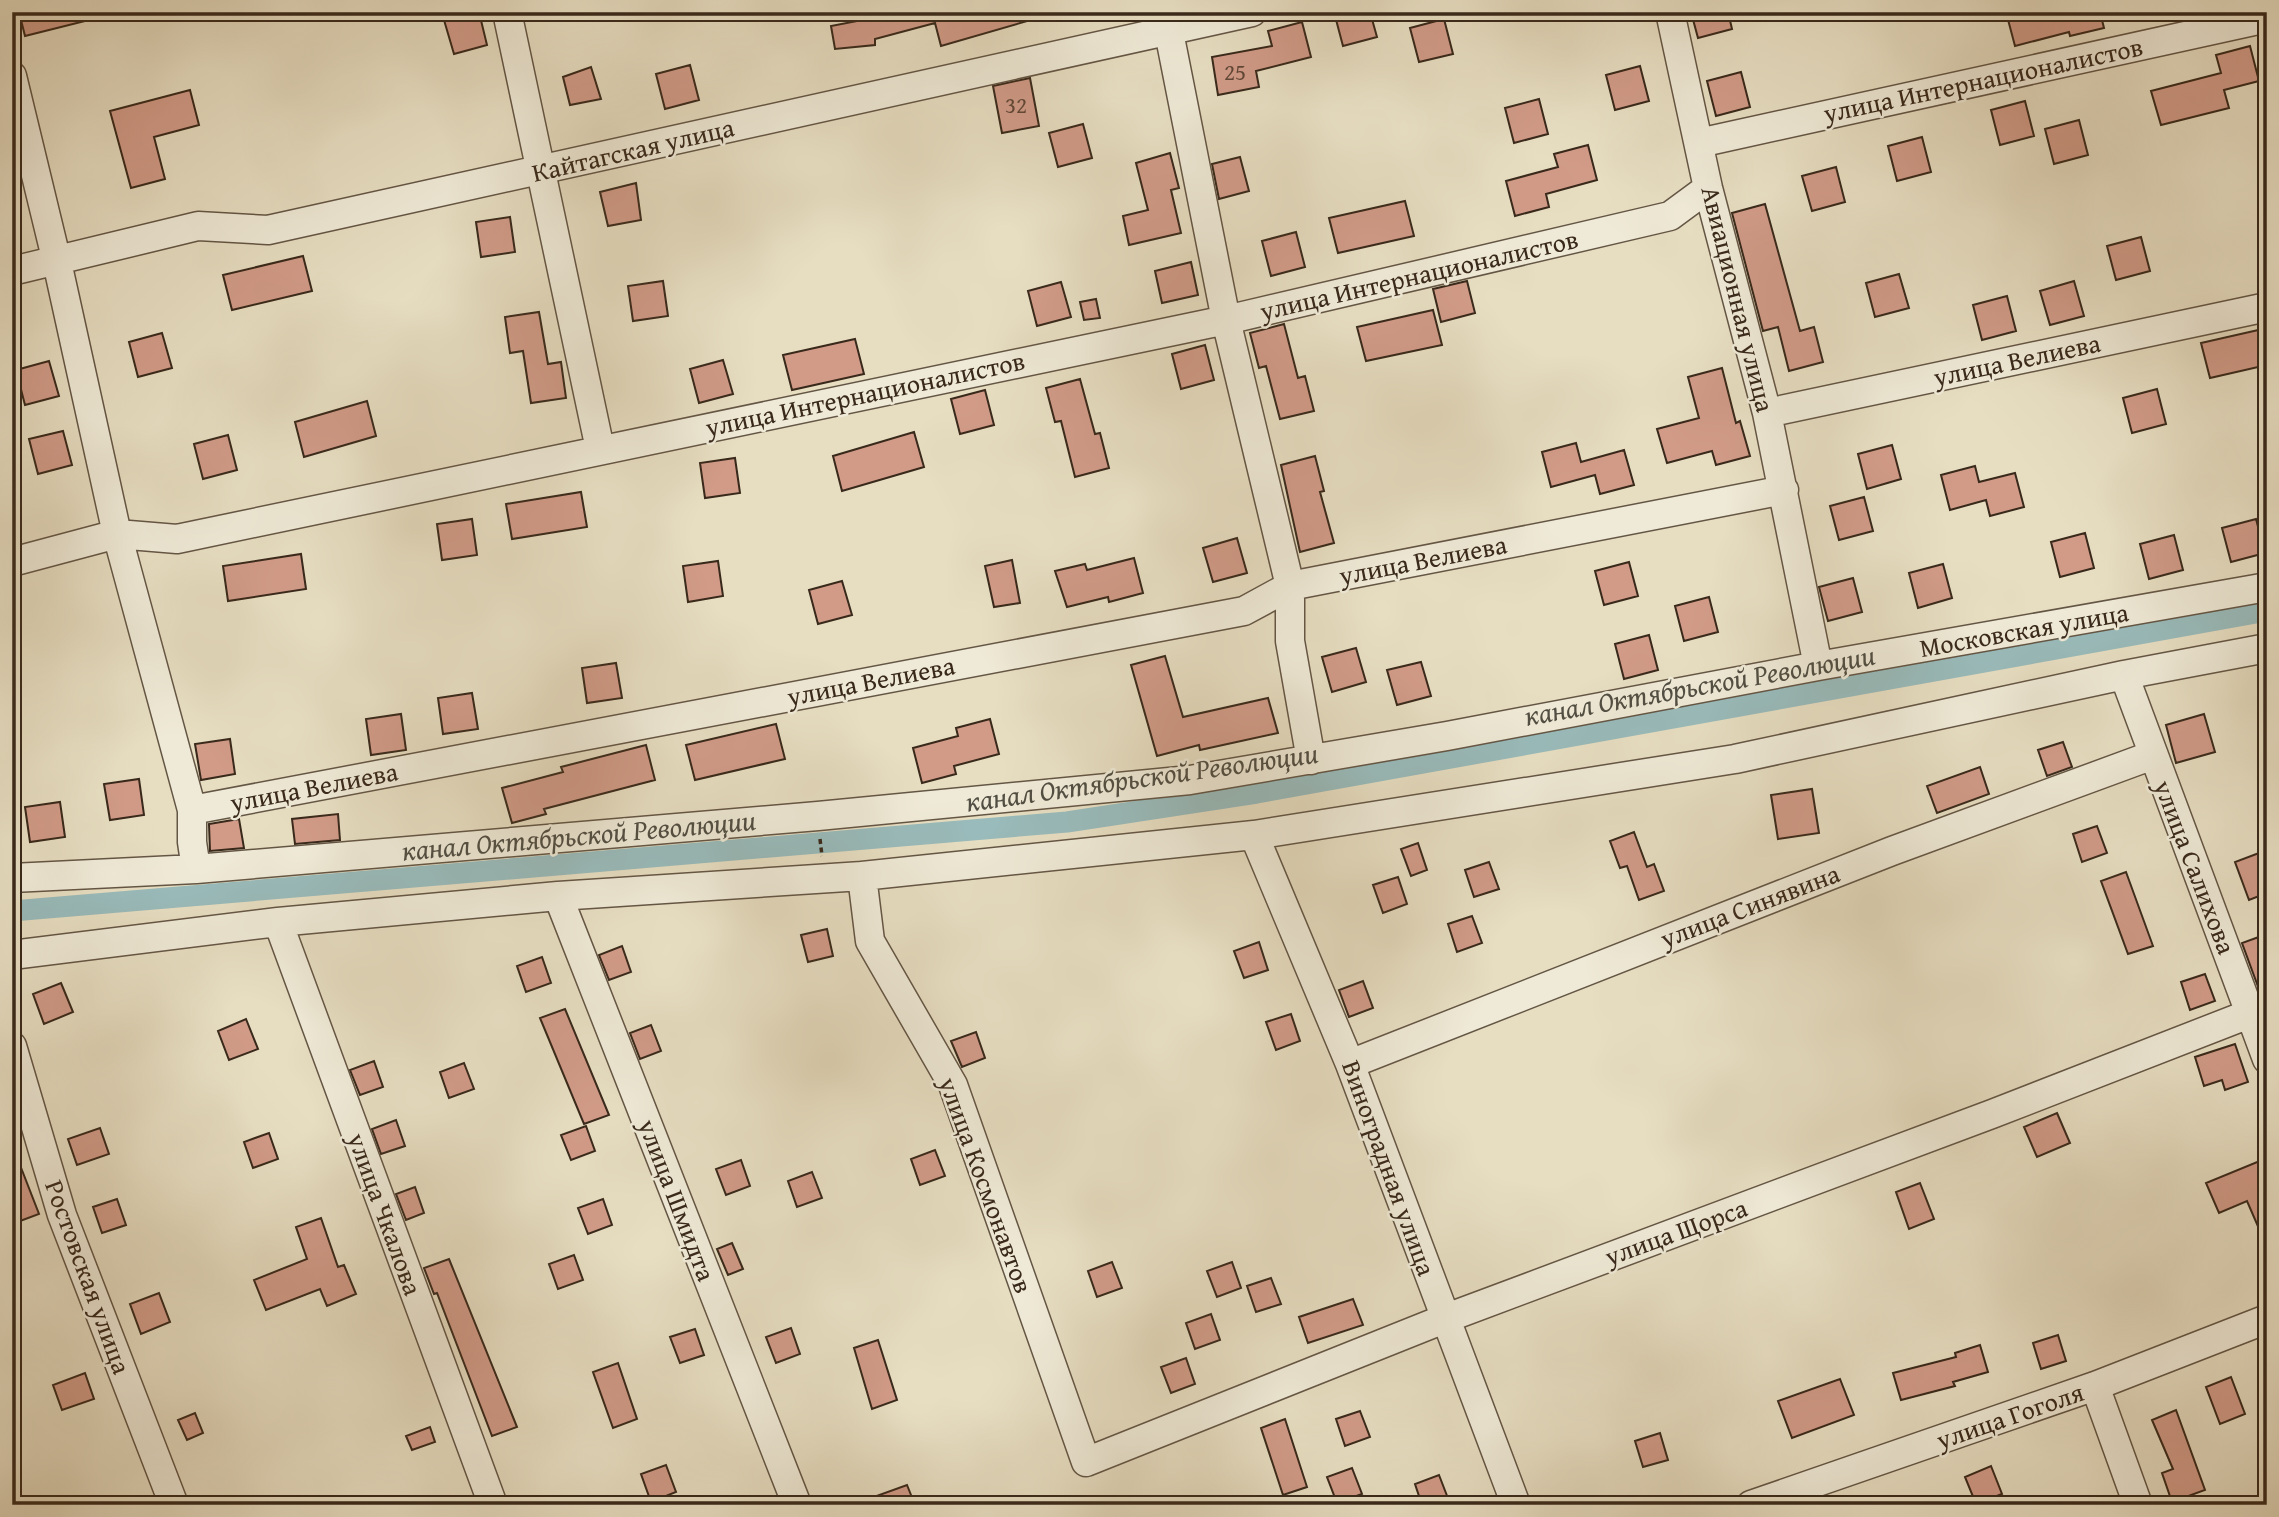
<svg xmlns="http://www.w3.org/2000/svg" width="2279" height="1517" viewBox="0 0 2279 1517" font-family="'Gentium Book Plus',serif">
<rect width="100%" height="100%" fill="#e7dec2"/>
<filter id="stains"><feTurbulence type="fractalNoise" baseFrequency=".00286" numOctaves="4"/><feColorMatrix values="0 0 0 0 .2 0 0 0 0 .09 0 0 0 0 .02 0 0 0 .5 -.17"/></filter>
<radialGradient id="worn" r=".72"><stop offset=".6" stop-color="#630" stop-opacity="0"/><stop offset="1" stop-color="#630" stop-opacity=".3"/></radialGradient>
<g fill="none" stroke-linecap="round" stroke-linejoin="round">
<!-- canal -->
<path stroke="#9bb" stroke-width="21" d="M 12,911 L 1067,822 L 1257,793 L 2267,611"/>
</g>
<!-- building -->
<path fill="#d19b88" stroke="#39291b" stroke-width="2" d="M 19,12 L 96,12 L 97,18 L 25,36 Z
M 472,12 L 479,12 L 487,45 L 454,54 L 444,20 Z
M 877,12 L 1041,12 L 1041,17 L 941,46 L 935,23 L 875,39 L 875,45 L 835,49 L 831,26 L 878,17 Z
M 1334,12 L 1370,12 L 1377,37 L 1343,46 Z
M 1691,12 L 1728,12 L 1732,29 L 1698,38 Z
M 2006,12 L 2100,12 L 2104,28 L 2070,36 L 2069,32 L 2015,46 Z
M 1444,19 L 1453,54 L 1419,62 L 1410,28 Z
M 1302,22 L 1311,57 L 1256,71 L 1259,87 L 1218,95 L 1212,57 L 1272,46 L 1268,31 Z
M 2250,46 L 2259,81 L 2224,90 L 2229,108 L 2161,125 L 2151,91 L 2221,73 L 2216,55 Z
M 690,65 L 699,100 L 665,109 L 656,74 Z
M 1640,66 L 1649,101 L 1615,110 L 1606,75 Z
M 591,67 L 601,99 L 570,105 L 563,77 Z
M 1741,72 L 1750,107 L 1716,116 L 1707,81 Z
M 1030,78 L 1039,126 L 1002,133 L 993,86 Z
M 190,90 L 199,125 L 154,137 L 165,179 L 131,188 L 110,111 Z
M 1539,99 L 1548,134 L 1514,143 L 1505,108 Z
M 2025,101 L 2034,136 L 2000,145 L 1991,110 Z
M 2079,120 L 2088,155 L 2054,164 L 2045,129 Z
M 1083,124 L 1092,158 L 1058,167 L 1049,133 Z
M 1922,137 L 1931,172 L 1897,181 L 1888,146 Z
M 1588,145 L 1597,180 L 1546,194 L 1549,207 L 1515,216 L 1506,181 L 1558,167 L 1554,154 Z
M 1170,153 L 1179,188 L 1171,190 L 1181,233 L 1129,245 L 1123,216 L 1148,210 L 1136,163 Z
M 1240,157 L 1249,191 L 1219,199 L 1212,164 Z
M 1836,167 L 1845,202 L 1812,211 L 1802,176 Z
M 636,183 L 641,220 L 608,226 L 600,192 Z
M 1405,201 L 1414,236 L 1338,253 L 1329,218 Z
M 1765,204 L 1800,331 L 1814,327 L 1823,362 L 1789,371 L 1778,327 L 1763,331 L 1732,213 Z
M 510,217 L 515,252 L 481,257 L 476,222 Z
M 1296,232 L 1305,267 L 1271,276 L 1262,241 Z
M 2141,237 L 2150,271 L 2116,280 L 2107,246 Z
M 303,256 L 312,291 L 232,310 L 223,275 Z
M 1191,262 L 1198,295 L 1162,303 L 1155,271 Z
M 1899,274 L 1909,308 L 1875,317 L 1866,283 Z
M 663,281 L 668,316 L 633,321 L 628,286 Z
M 1467,281 L 1475,313 L 1441,322 L 1433,289 Z
M 2074,281 L 2084,316 L 2050,325 L 2040,291 Z
M 1061,282 L 1071,317 L 1037,326 L 1028,291 Z
M 2007,296 L 2016,331 L 1982,340 L 1973,305 Z
M 1096,299 L 1100,318 L 1084,320 L 1080,302 Z
M 1433,310 L 1442,345 L 1366,361 L 1357,327 Z
M 539,312 L 548,364 L 561,362 L 566,398 L 531,403 L 523,351 L 510,353 L 505,317 Z
M 1284,324 L 1298,378 L 1305,376 L 1314,411 L 1280,419 L 1266,366 L 1259,368 L 1250,333 Z
M 2267,328 L 2267,365 L 2210,378 L 2201,343 Z
M 162,333 L 172,368 L 138,377 L 129,342 Z
M 855,339 L 864,374 L 792,390 L 783,355 Z
M 1205,345 L 1214,380 L 1181,389 L 1172,354 Z
M 723,360 L 733,394 L 699,403 L 690,369 Z
M 49,361 L 59,396 L 25,405 L 16,370 Z
M 1722,368 L 1736,423 L 1740,421 L 1750,456 L 1716,465 L 1712,451 L 1667,463 L 1657,429 L 1699,418 L 1688,377 Z
M 1080,379 L 1095,434 L 1100,433 L 1109,468 L 1075,477 L 1061,421 L 1055,422 L 1046,388 Z
M 2157,389 L 2166,424 L 2132,433 L 2123,398 Z
M 985,390 L 994,425 L 960,434 L 951,399 Z
M 367,401 L 376,436 L 304,457 L 295,422 Z
M 63,431 L 72,465 L 38,474 L 29,439 Z
M 914,432 L 924,467 L 842,491 L 833,456 Z
M 228,435 L 237,470 L 203,479 L 194,444 Z
M 1576,443 L 1581,462 L 1624,450 L 1634,485 L 1600,494 L 1595,475 L 1551,487 L 1542,452 Z
M 1892,445 L 1901,479 L 1867,489 L 1858,454 Z
M 1315,456 L 1324,491 L 1320,492 L 1334,543 L 1300,552 L 1281,465 Z
M 735,458 L 740,493 L 705,498 L 700,463 Z
M 1975,466 L 1979,482 L 2015,473 L 2024,507 L 1990,516 L 1986,500 L 1950,510 L 1941,475 Z
M 581,492 L 587,527 L 512,539 L 506,504 Z
M 1864,497 L 1873,531 L 1839,540 L 1830,506 Z
M 472,519 L 477,555 L 442,560 L 437,524 Z
M 2256,519 L 2265,553 L 2231,562 L 2222,528 Z
M 2085,533 L 2094,568 L 2060,577 L 2051,542 Z
M 2174,535 L 2183,570 L 2149,579 L 2140,544 Z
M 1237,538 L 1247,573 L 1213,582 L 1203,548 Z
M 301,554 L 306,589 L 228,601 L 223,566 Z
M 1134,558 L 1143,593 L 1109,602 L 1108,597 L 1067,607 L 1055,571 L 1085,564 L 1087,570 Z
M 1012,560 L 1020,603 L 994,607 L 985,566 Z
M 718,561 L 723,596 L 688,602 L 683,566 Z
M 1629,562 L 1638,596 L 1604,605 L 1595,571 Z
M 1943,564 L 1952,598 L 1918,608 L 1909,573 Z
M 1853,578 L 1862,612 L 1828,621 L 1819,587 Z
M 842,581 L 852,615 L 818,624 L 809,590 Z
M 1709,597 L 1718,632 L 1684,641 L 1675,606 Z
M 1649,635 L 1658,670 L 1624,679 L 1615,644 Z
M 1356,648 L 1366,682 L 1332,692 L 1322,657 Z
M 1165,656 L 1183,717 L 1268,698 L 1278,733 L 1200,750 L 1199,745 L 1157,756 L 1131,665 Z
M 1421,662 L 1431,696 L 1397,705 L 1387,670 Z
M 616,663 L 622,698 L 587,703 L 582,668 Z
M 472,693 L 478,729 L 443,734 L 438,698 Z
M 401,714 L 406,750 L 371,755 L 366,719 Z
M 2204,714 L 2215,752 L 2176,763 L 2166,725 Z
M 990,719 L 999,754 L 954,766 L 956,774 L 922,783 L 913,748 L 958,736 L 956,728 Z
M 776,724 L 785,759 L 695,780 L 686,745 Z
M 230,739 L 235,774 L 201,780 L 195,744 Z
M 2063,742 L 2072,767 L 2047,776 L 2038,750 Z
M 646,745 L 655,780 L 544,809 L 546,814 L 512,823 L 502,788 L 563,772 L 561,767 Z
M 1980,767 L 1989,794 L 1937,813 L 1927,786 Z
M 139,779 L 144,815 L 110,820 L 104,784 Z
M 1812,789 L 1819,833 L 1778,839 L 1771,795 Z
M 60,802 L 65,837 L 30,842 L 25,807 Z
M 338,814 L 340,840 L 295,844 L 292,819 Z
M 239,819 L 244,848 L 210,851 L 209,824 Z
M 2097,826 L 2107,853 L 2082,862 L 2073,834 Z
M 1634,832 L 1647,867 L 1654,864 L 1664,891 L 1639,900 L 1627,866 L 1620,868 L 1610,841 Z
M 1418,843 L 1427,870 L 1411,876 L 1401,849 Z
M 2267,850 L 2267,893 L 2249,900 L 2235,862 Z
M 1489,862 L 1499,889 L 1474,897 L 1465,870 Z
M 2126,872 L 2153,946 L 2128,954 L 2101,881 Z
M 1398,877 L 1407,904 L 1383,913 L 1373,885 Z
M 1472,916 L 1482,943 L 1457,952 L 1448,924 Z
M 827,929 L 833,956 L 808,962 L 801,935 Z
M 2267,934 L 2267,991 L 2260,992 L 2242,943 Z
M 1259,942 L 1268,970 L 1244,978 L 1234,951 Z
M 622,946 L 631,972 L 609,980 L 599,955 Z
M 542,957 L 551,983 L 526,992 L 517,966 Z
M 2205,974 L 2215,1001 L 2190,1010 L 2181,982 Z
M 1363,981 L 1373,1008 L 1349,1017 L 1339,990 Z
M 61,983 L 73,1012 L 44,1024 L 33,994 Z
M 565,1009 L 609,1115 L 584,1124 L 540,1018 Z
M 1291,1014 L 1300,1041 L 1276,1050 L 1266,1022 Z
M 246,1019 L 258,1049 L 229,1060 L 218,1031 Z
M 651,1025 L 661,1051 L 640,1059 L 630,1033 Z
M 976,1032 L 985,1058 L 962,1067 L 951,1041 Z
M 2235,1044 L 2248,1082 L 2225,1090 L 2222,1080 L 2204,1086 L 2195,1057 Z
M 374,1061 L 383,1087 L 360,1095 L 350,1070 Z
M 464,1063 L 474,1089 L 449,1098 L 440,1072 Z
M 2057,1113 L 2070,1143 L 2037,1157 L 2024,1127 Z
M 396,1120 L 405,1146 L 381,1154 L 372,1129 Z
M 586,1126 L 595,1151 L 571,1160 L 561,1135 Z
M 100,1128 L 109,1154 L 77,1165 L 68,1139 Z
M 269,1133 L 278,1159 L 253,1168 L 244,1142 Z
M 13,1147 L 39,1214 L 12,1224 L 12,1148 Z
M 935,1150 L 945,1176 L 920,1185 L 911,1159 Z
M 2267,1158 L 2267,1247 L 2247,1201 L 2219,1213 L 2206,1183 Z
M 741,1160 L 750,1186 L 726,1195 L 716,1169 Z
M 812,1172 L 822,1198 L 797,1207 L 788,1181 Z
M 1920,1183 L 1934,1219 L 1909,1229 L 1896,1192 Z
M 415,1187 L 424,1213 L 406,1220 L 396,1194 Z
M 117,1199 L 126,1225 L 102,1233 L 93,1207 Z
M 603,1199 L 612,1225 L 588,1234 L 578,1208 Z
M 321,1218 L 338,1267 L 344,1265 L 356,1294 L 327,1306 L 320,1289 L 266,1310 L 254,1280 L 307,1259 L 296,1227 Z
M 732,1243 L 743,1269 L 728,1275 L 717,1249 Z
M 574,1255 L 583,1280 L 558,1289 L 549,1264 Z
M 449,1259 L 517,1427 L 492,1436 L 437,1293 L 434,1294 L 424,1268 Z
M 1112,1262 L 1122,1288 L 1097,1297 L 1088,1271 Z
M 1232,1262 L 1241,1288 L 1217,1297 L 1207,1271 Z
M 1271,1278 L 1281,1304 L 1256,1312 L 1247,1286 Z
M 159,1293 L 170,1322 L 141,1334 L 130,1304 Z
M 1353,1299 L 1363,1325 L 1308,1343 L 1299,1317 Z
M 1211,1314 L 1220,1340 L 1195,1349 L 1186,1323 Z
M 791,1328 L 800,1354 L 776,1363 L 766,1337 Z
M 695,1329 L 704,1355 L 680,1363 L 670,1337 Z
M 2058,1335 L 2066,1361 L 2041,1369 L 2033,1343 Z
M 878,1340 L 897,1400 L 872,1409 L 854,1348 Z
M 1980,1345 L 1988,1372 L 1953,1382 L 1955,1386 L 1901,1400 L 1893,1373 L 1956,1357 L 1955,1353 Z
M 1186,1358 L 1195,1384 L 1171,1393 L 1161,1367 Z
M 618,1363 L 637,1419 L 613,1428 L 593,1372 Z
M 85,1373 L 94,1399 L 62,1410 L 53,1385 Z
M 2231,1377 L 2245,1414 L 2220,1424 L 2206,1387 Z
M 1840,1379 L 1854,1415 L 1792,1438 L 1778,1401 Z
M 2176,1410 L 2205,1490 L 2172,1502 L 2162,1473 L 2173,1469 L 2152,1420 Z
M 1360,1411 L 1370,1437 L 1345,1446 L 1336,1419 Z
M 195,1413 L 203,1433 L 187,1440 L 178,1420 Z
M 1285,1419 L 1307,1487 L 1283,1495 L 1261,1428 Z
M 430,1427 L 435,1442 L 412,1450 L 406,1436 Z
M 1660,1433 L 1668,1460 L 1643,1467 L 1635,1441 Z
M 666,1465 L 676,1492 L 651,1502 L 641,1474 Z
M 1991,1466 L 2002,1494 L 1976,1504 L 1965,1477 Z
M 1352,1468 L 1362,1494 L 1337,1503 L 1327,1477 Z
M 1439,1475 L 1449,1501 L 1422,1505 L 1415,1484 Z
M 907,1485 L 915,1505 L 858,1505 L 857,1503 Z"/>
<g fill="none" stroke-linecap="round" stroke-linejoin="round">
<defs>
<path id="minor" d="M 507,12 L 600,449
M 1165,12 L 1226,320 L 1290,586 L 1290,641 L 1311,760
M 1670,12 L 1708,188 L 1767,413 L 1818,666 L 2267,587
M 12,76 L 57,262 L 117,534 L 192,810
M 1699,143 L 2267,18
M 12,271 L 198,226 L 268,230 L 1252,12
M 1767,413 L 2267,307
M 12,562 L 117,534 L 177,539 L 1226,320 L 1670,216 L 1708,188
M 2124,675 L 2267,1059
M 1254,835 L 1350,1064 L 1516,1505
M 196,869 L 818,816 L 1190,780 L 1447,736 L 1818,666
M 862,876 L 870,941 L 953,1085 L 1086,1462 L 1444,1319 L 1992,1114 L 2267,1007
M 12,878 L 196,869 L 192,842 L 192,810 L 1244,611 L 1290,586 L 1784,490
M 558,896 L 797,1505
M 278,922 L 493,1505
M 12,955 L 278,922 L 558,896 L 862,876 L 1254,835 L 1735,759 L 2124,675 L 2267,648
M 12,1046 L 62,1215 L 174,1505
M 1350,1064 L 1892,851 L 2153,755
M 2095,1386 L 2138,1505
M 1751,1505 L 2095,1386 L 2267,1319"/>
</defs>
<!-- minor casing -->
<use href="#minor" stroke="#645645" stroke-width="31"/>
<!-- path -->
<path stroke="#39291b" stroke-width="3.5" stroke-dasharray="5 3.5" stroke-linecap="butt" d="M 820,839 L 822,856"/>
<!-- minor -->
<use href="#minor" stroke="#efead7" stroke-width="28"/>
</g>
<g text-anchor="middle" stroke-width="5" stroke-linejoin="round" paint-order="stroke">
<!-- number labels -->
<g font-size="23" fill="#5f4636">
<text x="1235" y="80">25</text>
<text x="1016" y="113">32</text>
</g>
<!-- street labels -->
<g font-size="26" fill="#39291b" stroke="#efead7">
<text transform="translate(1983 80) rotate(-12)" y="9">улица Интернационалистов</text>
<text transform="translate(633 150) rotate(-13)" y="9">Кайтагская улица</text>
<text transform="translate(1419 275) rotate(-13)" y="9">улица Интернационалистов</text>
<text transform="translate(1738 299) rotate(76)" y="9">Авиационная улица</text>
<text transform="translate(2017 360) rotate(-12)" y="9">улица Велиева</text>
<text transform="translate(865 394) rotate(-12)" y="9">улица Интернационалистов</text>
<text transform="translate(1423 560) rotate(-11)" y="9">улица Велиева</text>
<text transform="translate(2024 630) rotate(-10)" y="9">Московская улица</text>
<text transform="translate(871 681) rotate(-11)" y="9">улица Велиева</text>
<text transform="translate(314 787) rotate(-11)" y="9">улица Велиева</text>
<text transform="translate(2195 867) rotate(69)" y="9">улица Салихова</text>
<text transform="translate(1750 906) rotate(-21)" y="9">улица Синявина</text>
<text transform="translate(1389 1168) rotate(70)" y="9">Виноградная улица</text>
<text transform="translate(986 1185) rotate(70)" y="9">улица Космонавтов</text>
<text transform="translate(677 1200) rotate(69)" y="9">улица Шмидта</text>
<text transform="translate(385 1214) rotate(70)" y="9">улица Чкалова</text>
<text transform="translate(1676 1232) rotate(-20)" y="9">улица Щорса</text>
<text transform="translate(88 1277) rotate(70)" y="9">Ростовская улица</text>
<text transform="translate(2010 1416) rotate(-19)" y="9">улица Гоголя</text>
</g>
<!-- water labels -->
<g font-size="28" font-style="italic" fill="#514e43" stroke="#efead7">
<text transform="translate(1700 685) rotate(-10)" y="10">канал Октябрьской Революции</text>
<text transform="translate(1142 777) rotate(-8)" y="10">канал Октябрьской Революции</text>
<text transform="translate(579 835) rotate(-5)" y="10">канал Октябрьской Революции</text>
</g>
</g>
<!-- margin -->
<rect width="2279" height="1517" fill="none" stroke="#e7dec2" stroke-width="42"/>
<rect x="14" y="14" width="2251" height="1489" fill="none" stroke="#39291b" stroke-width="3.5"/>
<rect x="21" y="21" width="2237" height="1475" fill="none" stroke="#39291b" stroke-width="2"/>
<rect width="100%" height="100%" filter="url(#stains)"/>
<rect width="100%" height="100%" fill="url(#worn)"/>
</svg>
